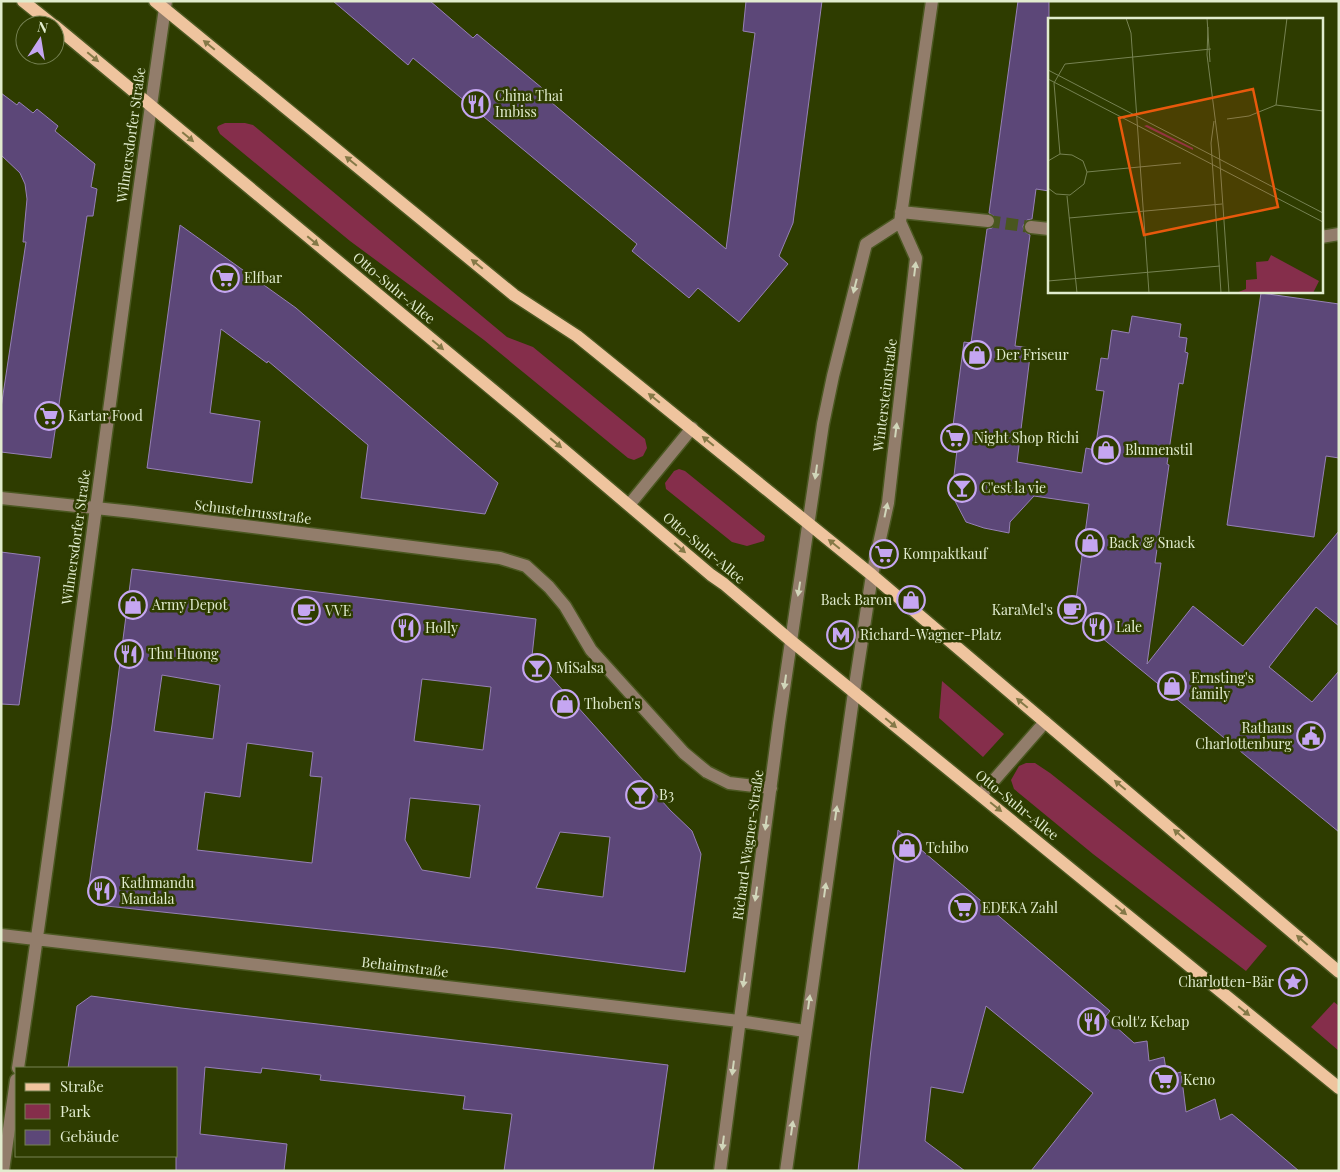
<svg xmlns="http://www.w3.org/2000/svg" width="1340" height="1172" viewBox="0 0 1340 1172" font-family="'Playfair Display',serif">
<rect width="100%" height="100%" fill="#2e3c00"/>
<!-- green -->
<path fill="#852e4b" d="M 225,123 L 245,123 L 253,125 L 507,337 L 533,347 L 645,439 L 647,448 L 643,456 L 634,460 L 628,458 L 484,340 L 350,241 L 220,134 L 217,128 L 218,126 Z
M 679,469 L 685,471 L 765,536 L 764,541 L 747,546 L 732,542 L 666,489 L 665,483 L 674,471 Z
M 942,681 L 1004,734 L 983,757 L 939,718 Z
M 1026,763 L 1035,763 L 1050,773 L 1267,946 L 1246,971 L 1093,854 L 1014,789 L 1011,780 L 1019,766 Z
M 1334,1002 L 1339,1006 L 1339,1051 L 1311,1027 Z"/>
<!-- building -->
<path fill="#5c4778" stroke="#9680b6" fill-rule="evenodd" d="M 333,1 L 430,1 L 473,38 L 477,34 L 542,88 L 539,92 L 726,249 L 755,33 L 743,31 L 746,1 L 822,1 L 793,223 L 779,256 L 788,264 L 739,322 L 698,288 L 689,298 L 632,251 L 637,244 L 590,205 L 413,58 L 408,65 Z
M 1018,1 L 1049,1 L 1049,191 L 1036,189 L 1032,219 L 1027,220 L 1023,226 L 1024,231 L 1030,235 L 1015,346 L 1031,348 L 1017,462 L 1082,473 L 1086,448 L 1095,450 L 1104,391 L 1096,390 L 1101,358 L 1108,359 L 1112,330 L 1129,333 L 1132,316 L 1181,324 L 1179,337 L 1187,338 L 1185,352 L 1188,353 L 1183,384 L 1179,383 L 1167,464 L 1169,465 L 1155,563 L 1161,563 L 1147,664 L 1193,606 L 1243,646 L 1339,531 L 1339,626 L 1316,607 L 1269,667 L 1312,702 L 1339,671 L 1339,832 L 1074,615 L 1089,504 L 1034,496 L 1010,522 L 1009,533 L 984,528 L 966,522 L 954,499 L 955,493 L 952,493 L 957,450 L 950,449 L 958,387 L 964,342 L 971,343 L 987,229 L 992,228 L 996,222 L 995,217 L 989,213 Z
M 1,93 L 17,105 L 19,102 L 33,113 L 37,109 L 58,126 L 55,131 L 95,164 L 91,187 L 97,189 L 93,216 L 87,216 L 51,458 L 1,452 L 1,408 L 26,242 L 23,242 L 27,199 L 25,184 L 20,173 L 1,155 Z
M 180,225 L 296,308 L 498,483 L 485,514 L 361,498 L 368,445 L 268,361 L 267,363 L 221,329 L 210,413 L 260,421 L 252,483 L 147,468 Z
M 1261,293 L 1339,304 L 1339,458 L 1326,456 L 1314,537 L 1227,525 Z
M 1,552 L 40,557 L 19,705 L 1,704 Z
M 132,569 L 536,619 L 532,656 L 670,810 L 692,831 L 701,854 L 685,972 L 498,948 L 97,905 L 88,893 L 112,725 ZM 162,675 L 220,685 L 213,739 L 154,731 ZM 422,679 L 491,687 L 483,750 L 414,741 ZM 247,743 L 313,752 L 310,776 L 322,777 L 312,863 L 197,850 L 205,792 L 240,797 ZM 410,798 L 480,805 L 470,878 L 422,870 L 405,840 ZM 560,832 L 610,837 L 603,897 L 536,888 Z
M 898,830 L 1110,1011 L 1105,1017 L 1134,1043 L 1147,1041 L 1149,1061 L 1164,1057 L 1167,1076 L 1181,1072 L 1186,1112 L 1215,1099 L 1220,1120 L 1232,1114 L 1299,1171 L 1031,1171 L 1093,1093 L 986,1006 L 963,1093 L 931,1087 L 925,1141 L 965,1171 L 858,1171 L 871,1049 Z
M 91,996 L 181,1008 L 668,1065 L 653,1171 L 504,1171 L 512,1114 L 463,1109 L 465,1096 L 320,1080 L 321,1075 L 262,1068 L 261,1073 L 205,1067 L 200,1134 L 287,1144 L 284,1171 L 176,1171 L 176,1068 L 68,1068 L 77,1006 Z"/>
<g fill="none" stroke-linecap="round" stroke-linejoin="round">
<!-- minor-tunnel -->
<path stroke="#49561f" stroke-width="12" stroke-dasharray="12 6" stroke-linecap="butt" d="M 988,221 L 1031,227"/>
<defs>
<path id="minor" d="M 901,212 L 988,221
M 1031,227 L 1049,229
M 1321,237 L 1339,234
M 1,498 L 133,512 L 500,558 L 526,566 L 549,587 L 565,606 L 591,650 L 684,753 L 707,772 L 729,783 L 771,788
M 629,505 L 692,428
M 981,795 L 1045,722
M 1,935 L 739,1021 L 805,1031
M 18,1068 C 71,713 114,356 166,1
M 3,1171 L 16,1080
M 720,1171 L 779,723 L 823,424 L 833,376 L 866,244 L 900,222
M 786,1171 L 854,692 L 872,575 L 888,503 L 916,258 L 900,222 L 932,1"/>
<path id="major" d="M 23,1 L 53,25
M 155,1 L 514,295 L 577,336 L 872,575 L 1339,972
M 55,26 L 518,411 L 711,575 L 724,584 L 790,640 L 1339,1088"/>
</defs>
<!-- minor casing -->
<use href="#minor" stroke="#4b5821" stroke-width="15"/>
<!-- major casing -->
<use href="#major" stroke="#4b5821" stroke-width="15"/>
<!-- minor -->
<use href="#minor" stroke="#927d6b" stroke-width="12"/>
<!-- major -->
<use href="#major" stroke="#efc49e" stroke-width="12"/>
</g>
<!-- one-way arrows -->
<defs><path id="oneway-solid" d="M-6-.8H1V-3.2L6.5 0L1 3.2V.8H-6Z" transform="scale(1.25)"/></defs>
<g fill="#857947">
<use href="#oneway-solid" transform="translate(209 45) rotate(-141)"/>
<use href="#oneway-solid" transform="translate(93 57) rotate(40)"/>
<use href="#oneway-solid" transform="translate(188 137) rotate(40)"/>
<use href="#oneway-solid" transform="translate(351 161) rotate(-141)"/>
<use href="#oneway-solid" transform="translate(313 241) rotate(40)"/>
<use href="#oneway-solid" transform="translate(477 264) rotate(-141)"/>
<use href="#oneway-solid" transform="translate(438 345) rotate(40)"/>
<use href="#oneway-solid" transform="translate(654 398) rotate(-141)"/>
<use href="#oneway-solid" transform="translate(708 441) rotate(-141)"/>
<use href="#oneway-solid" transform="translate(556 443) rotate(40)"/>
<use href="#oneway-solid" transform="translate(834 544) rotate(-141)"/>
<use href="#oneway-solid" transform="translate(680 548) rotate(41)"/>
<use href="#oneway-solid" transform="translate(1022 703) rotate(-140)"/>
<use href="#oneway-solid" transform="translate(891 723) rotate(40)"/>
<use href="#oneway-solid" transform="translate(1120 785) rotate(-140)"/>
<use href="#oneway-solid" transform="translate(996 807) rotate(39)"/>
<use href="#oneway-solid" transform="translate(1179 834) rotate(-139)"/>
<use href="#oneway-solid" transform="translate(1121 910) rotate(40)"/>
<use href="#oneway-solid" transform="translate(1302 940) rotate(-139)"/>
<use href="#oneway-solid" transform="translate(1244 1011) rotate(39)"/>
</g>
<g fill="#d1d6ba">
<use href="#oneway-solid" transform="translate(915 269) rotate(-83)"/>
<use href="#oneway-solid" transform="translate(855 286) rotate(104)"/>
<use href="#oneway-solid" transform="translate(896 430) rotate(-83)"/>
<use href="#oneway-solid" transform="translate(816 472) rotate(98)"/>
<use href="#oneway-solid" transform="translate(886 510) rotate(-78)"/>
<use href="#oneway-solid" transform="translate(799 589) rotate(99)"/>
<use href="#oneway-solid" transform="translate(785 682) rotate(98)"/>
<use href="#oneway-solid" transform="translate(836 813) rotate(-82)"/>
<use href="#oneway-solid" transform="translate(766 823) rotate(97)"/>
<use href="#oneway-solid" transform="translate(825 890) rotate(-82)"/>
<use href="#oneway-solid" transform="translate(756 894) rotate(98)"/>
<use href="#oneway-solid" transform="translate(744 980) rotate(98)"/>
<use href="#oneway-solid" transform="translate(809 1002) rotate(-82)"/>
<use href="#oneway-solid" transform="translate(733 1068) rotate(97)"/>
<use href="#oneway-solid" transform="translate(792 1128) rotate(-82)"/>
<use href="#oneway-solid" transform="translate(723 1143) rotate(97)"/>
</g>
<!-- icons -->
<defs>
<symbol id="restaurant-ring" viewBox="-11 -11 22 22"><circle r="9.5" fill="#2e3c00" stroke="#c5a6f1" stroke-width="1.5"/><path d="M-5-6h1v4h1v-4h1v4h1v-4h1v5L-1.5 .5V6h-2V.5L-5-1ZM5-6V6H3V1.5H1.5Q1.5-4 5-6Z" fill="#c5a6f1"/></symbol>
<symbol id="supermarket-ring" viewBox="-11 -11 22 22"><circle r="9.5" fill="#2e3c00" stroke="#c5a6f1" stroke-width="1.5"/><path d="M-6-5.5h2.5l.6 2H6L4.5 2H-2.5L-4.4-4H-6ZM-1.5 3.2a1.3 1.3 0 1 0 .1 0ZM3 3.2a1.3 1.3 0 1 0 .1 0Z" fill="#c5a6f1"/></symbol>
<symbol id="shop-ring" viewBox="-11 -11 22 22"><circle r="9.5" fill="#2e3c00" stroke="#c5a6f1" stroke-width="1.5"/><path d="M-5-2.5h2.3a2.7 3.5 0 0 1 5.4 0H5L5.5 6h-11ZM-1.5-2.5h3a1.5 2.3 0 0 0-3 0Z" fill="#c5a6f1"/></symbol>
<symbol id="bar-ring" viewBox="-11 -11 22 22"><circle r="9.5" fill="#2e3c00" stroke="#c5a6f1" stroke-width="1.5"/><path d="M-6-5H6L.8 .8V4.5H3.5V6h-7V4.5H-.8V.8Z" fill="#c5a6f1"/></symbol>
<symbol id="cafe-ring" viewBox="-11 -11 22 22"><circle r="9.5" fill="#2e3c00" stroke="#c5a6f1" stroke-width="1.5"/><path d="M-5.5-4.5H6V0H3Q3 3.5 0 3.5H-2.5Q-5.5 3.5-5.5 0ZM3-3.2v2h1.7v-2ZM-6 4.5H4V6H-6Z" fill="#c5a6f1"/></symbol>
<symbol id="metro-ring" viewBox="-11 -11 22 22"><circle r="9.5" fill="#2e3c00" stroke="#c5a6f1" stroke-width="1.5"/><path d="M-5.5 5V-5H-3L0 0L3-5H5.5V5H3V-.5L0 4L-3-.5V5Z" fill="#c5a6f1"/></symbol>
<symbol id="civic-ring" viewBox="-11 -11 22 22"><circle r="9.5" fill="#2e3c00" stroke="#c5a6f1" stroke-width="1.5"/><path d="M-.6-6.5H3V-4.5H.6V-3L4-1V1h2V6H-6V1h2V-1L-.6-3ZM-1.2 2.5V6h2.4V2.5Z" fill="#c5a6f1"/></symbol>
<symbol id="sight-ring" viewBox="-11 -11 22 22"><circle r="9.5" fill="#2e3c00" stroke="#c5a6f1" stroke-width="1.5"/><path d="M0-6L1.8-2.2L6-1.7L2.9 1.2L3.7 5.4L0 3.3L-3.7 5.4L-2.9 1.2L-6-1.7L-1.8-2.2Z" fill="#c5a6f1"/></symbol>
</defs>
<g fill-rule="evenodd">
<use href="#restaurant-ring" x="460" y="88" width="32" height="32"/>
<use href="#supermarket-ring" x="209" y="262" width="32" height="32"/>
<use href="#shop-ring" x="961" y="339" width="32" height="32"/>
<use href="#supermarket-ring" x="33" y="400" width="32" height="32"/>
<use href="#supermarket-ring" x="939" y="422" width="32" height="32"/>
<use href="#shop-ring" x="1090" y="434" width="32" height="32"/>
<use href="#bar-ring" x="946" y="472" width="32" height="32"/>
<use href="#shop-ring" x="1074" y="527" width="32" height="32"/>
<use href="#supermarket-ring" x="868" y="538" width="32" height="32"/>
<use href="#shop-ring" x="895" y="584" width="32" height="32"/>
<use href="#shop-ring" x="117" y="589" width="32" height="32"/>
<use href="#cafe-ring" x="1056" y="594" width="32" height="32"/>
<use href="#cafe-ring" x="290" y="595" width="32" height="32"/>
<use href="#restaurant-ring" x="1081" y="611" width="32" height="32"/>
<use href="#restaurant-ring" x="390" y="612" width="32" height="32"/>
<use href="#metro-ring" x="825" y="619" width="32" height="32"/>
<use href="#restaurant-ring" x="113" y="638" width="32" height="32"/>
<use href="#bar-ring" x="521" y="652" width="32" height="32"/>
<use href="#shop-ring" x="1156" y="670" width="32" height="32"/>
<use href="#shop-ring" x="549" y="688" width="32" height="32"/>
<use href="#civic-ring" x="1295" y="720" width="32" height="32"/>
<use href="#bar-ring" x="624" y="779" width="32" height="32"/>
<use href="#shop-ring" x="891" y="832" width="32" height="32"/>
<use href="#restaurant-ring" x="86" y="875" width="32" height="32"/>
<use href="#supermarket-ring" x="947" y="892" width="32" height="32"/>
<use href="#sight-ring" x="1277" y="966" width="32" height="32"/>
<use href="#restaurant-ring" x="1076" y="1006" width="32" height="32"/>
<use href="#supermarket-ring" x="1148" y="1064" width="32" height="32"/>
</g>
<g text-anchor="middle" stroke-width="5" stroke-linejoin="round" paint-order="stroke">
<!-- poi labels -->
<g font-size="14" fill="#e1ecce" stroke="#2e3c00" text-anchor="start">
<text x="495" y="101">China Thai<tspan x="495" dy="16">Imbiss</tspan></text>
<text x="244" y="283">Elfbar</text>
<text x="996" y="360">Der Friseur</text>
<text x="68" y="421">Kartar Food</text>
<text x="974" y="443">Night Shop Richi</text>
<text x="1125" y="455">Blumenstil</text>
<text x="981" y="493">C'est la vie</text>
<text x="1109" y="548">Back &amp; Snack</text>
<text x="903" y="559">Kompaktkauf</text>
<text x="892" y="605" text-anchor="end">Back Baron</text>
<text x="152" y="610">Army Depot</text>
<text x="1053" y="615" text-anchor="end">KaraMel's</text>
<text x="325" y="616">VVE</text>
<text x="1116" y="632">Lale</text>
<text x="425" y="633">Holly</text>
<text x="860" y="640">Richard-Wagner-Platz</text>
<text x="148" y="659">Thu Huong</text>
<text x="556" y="673">MiSalsa</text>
<text x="1191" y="683">Ernsting's<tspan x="1191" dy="16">family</tspan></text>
<text x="584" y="709">Thoben's</text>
<text x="1292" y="733" text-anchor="end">Rathaus<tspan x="1292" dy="16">Charlottenburg</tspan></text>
<text x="659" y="800">B3</text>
<text x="926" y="853">Tchibo</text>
<text x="121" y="888">Kathmandu<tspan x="121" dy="16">Mandala</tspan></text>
<text x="982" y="913">EDEKA Zahl</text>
<text x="1274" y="987" text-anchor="end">Charlotten-Bär</text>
<text x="1111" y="1027">Golt'z Kebap</text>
<text x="1183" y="1085">Keno</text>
</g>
<!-- street labels -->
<g font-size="14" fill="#e1ecce" stroke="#2e3c00">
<text transform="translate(131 135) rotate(-82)" y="5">Wilmersdorfer Straße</text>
<text transform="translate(394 288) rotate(40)" y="5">Otto-Suhr-Allee</text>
<text transform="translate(885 395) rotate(-83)" y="5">Wintersteinstraße</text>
<text transform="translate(253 512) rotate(7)" y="5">Schustehrusstraße</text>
<text transform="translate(76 537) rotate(-82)" y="5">Wilmersdorfer Straße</text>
<text transform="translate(704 548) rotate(40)" y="5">Otto-Suhr-Allee</text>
<text transform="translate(1017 805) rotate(39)" y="5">Otto-Suhr-Allee</text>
<text transform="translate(748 845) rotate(-82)" y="5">Richard-Wagner-Straße</text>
<text transform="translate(405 967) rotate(7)" y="5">Behaimstraße</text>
</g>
</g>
<!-- overview -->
<g transform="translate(1048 18)">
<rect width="275" height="275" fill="#2e3c00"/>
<path d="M 99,107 L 145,130 L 145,132 L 96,108 ZM 223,237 L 271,263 L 265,275 L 188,275 L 198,271 L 198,262 L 209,261 L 208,244 L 220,243 Z" fill="#852e4b"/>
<path fill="none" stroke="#768252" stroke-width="1" d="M 78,0 L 83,15 L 101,275M 159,0 L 162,44M 160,9 L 159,37 L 171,131 L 181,275M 0,52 L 275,195M 0,61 L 275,204M 228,87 L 239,0M 179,101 L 201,98 L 228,87 L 275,93M 166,103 L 163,125 L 173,275M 12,136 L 6,65 L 17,46 L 163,31M 0,143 L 12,136 L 24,137 L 35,143 L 39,154 L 36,166 L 22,177 L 8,176 L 0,170M 39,154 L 133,145M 19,178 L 29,275M 21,200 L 174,186M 0,263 L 172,248"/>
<path fill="#e8590c" fill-opacity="0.15" stroke="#e8590c" stroke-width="2.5" d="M 205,71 L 230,189 L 96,217 L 71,100 Z"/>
<rect width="275" height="275" fill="none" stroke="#e1ecce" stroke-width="2.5"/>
</g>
<!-- border -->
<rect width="1340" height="1172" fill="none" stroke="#e1ecce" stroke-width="5"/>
<!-- legend -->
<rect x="15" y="1067" width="162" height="90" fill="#2e3c00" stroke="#768252"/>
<rect x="25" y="1083" width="25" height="8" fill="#efc49e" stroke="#768252"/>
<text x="60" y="1092" font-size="15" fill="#e1ecce">Straße</text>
<rect x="25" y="1104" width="25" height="15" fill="#852e4b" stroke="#768252"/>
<text x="60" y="1117" font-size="15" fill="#e1ecce">Park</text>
<rect x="25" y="1130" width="25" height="15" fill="#5c4778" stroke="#768252"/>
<text x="60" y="1142" font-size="15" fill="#e1ecce">Gebäude</text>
<!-- north arrow -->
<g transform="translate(40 40) rotate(12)"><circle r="24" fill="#2e3c00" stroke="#768252"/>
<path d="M0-4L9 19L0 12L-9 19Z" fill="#c5a6f1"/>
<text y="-8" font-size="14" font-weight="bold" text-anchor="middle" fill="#e1ecce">N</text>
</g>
</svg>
